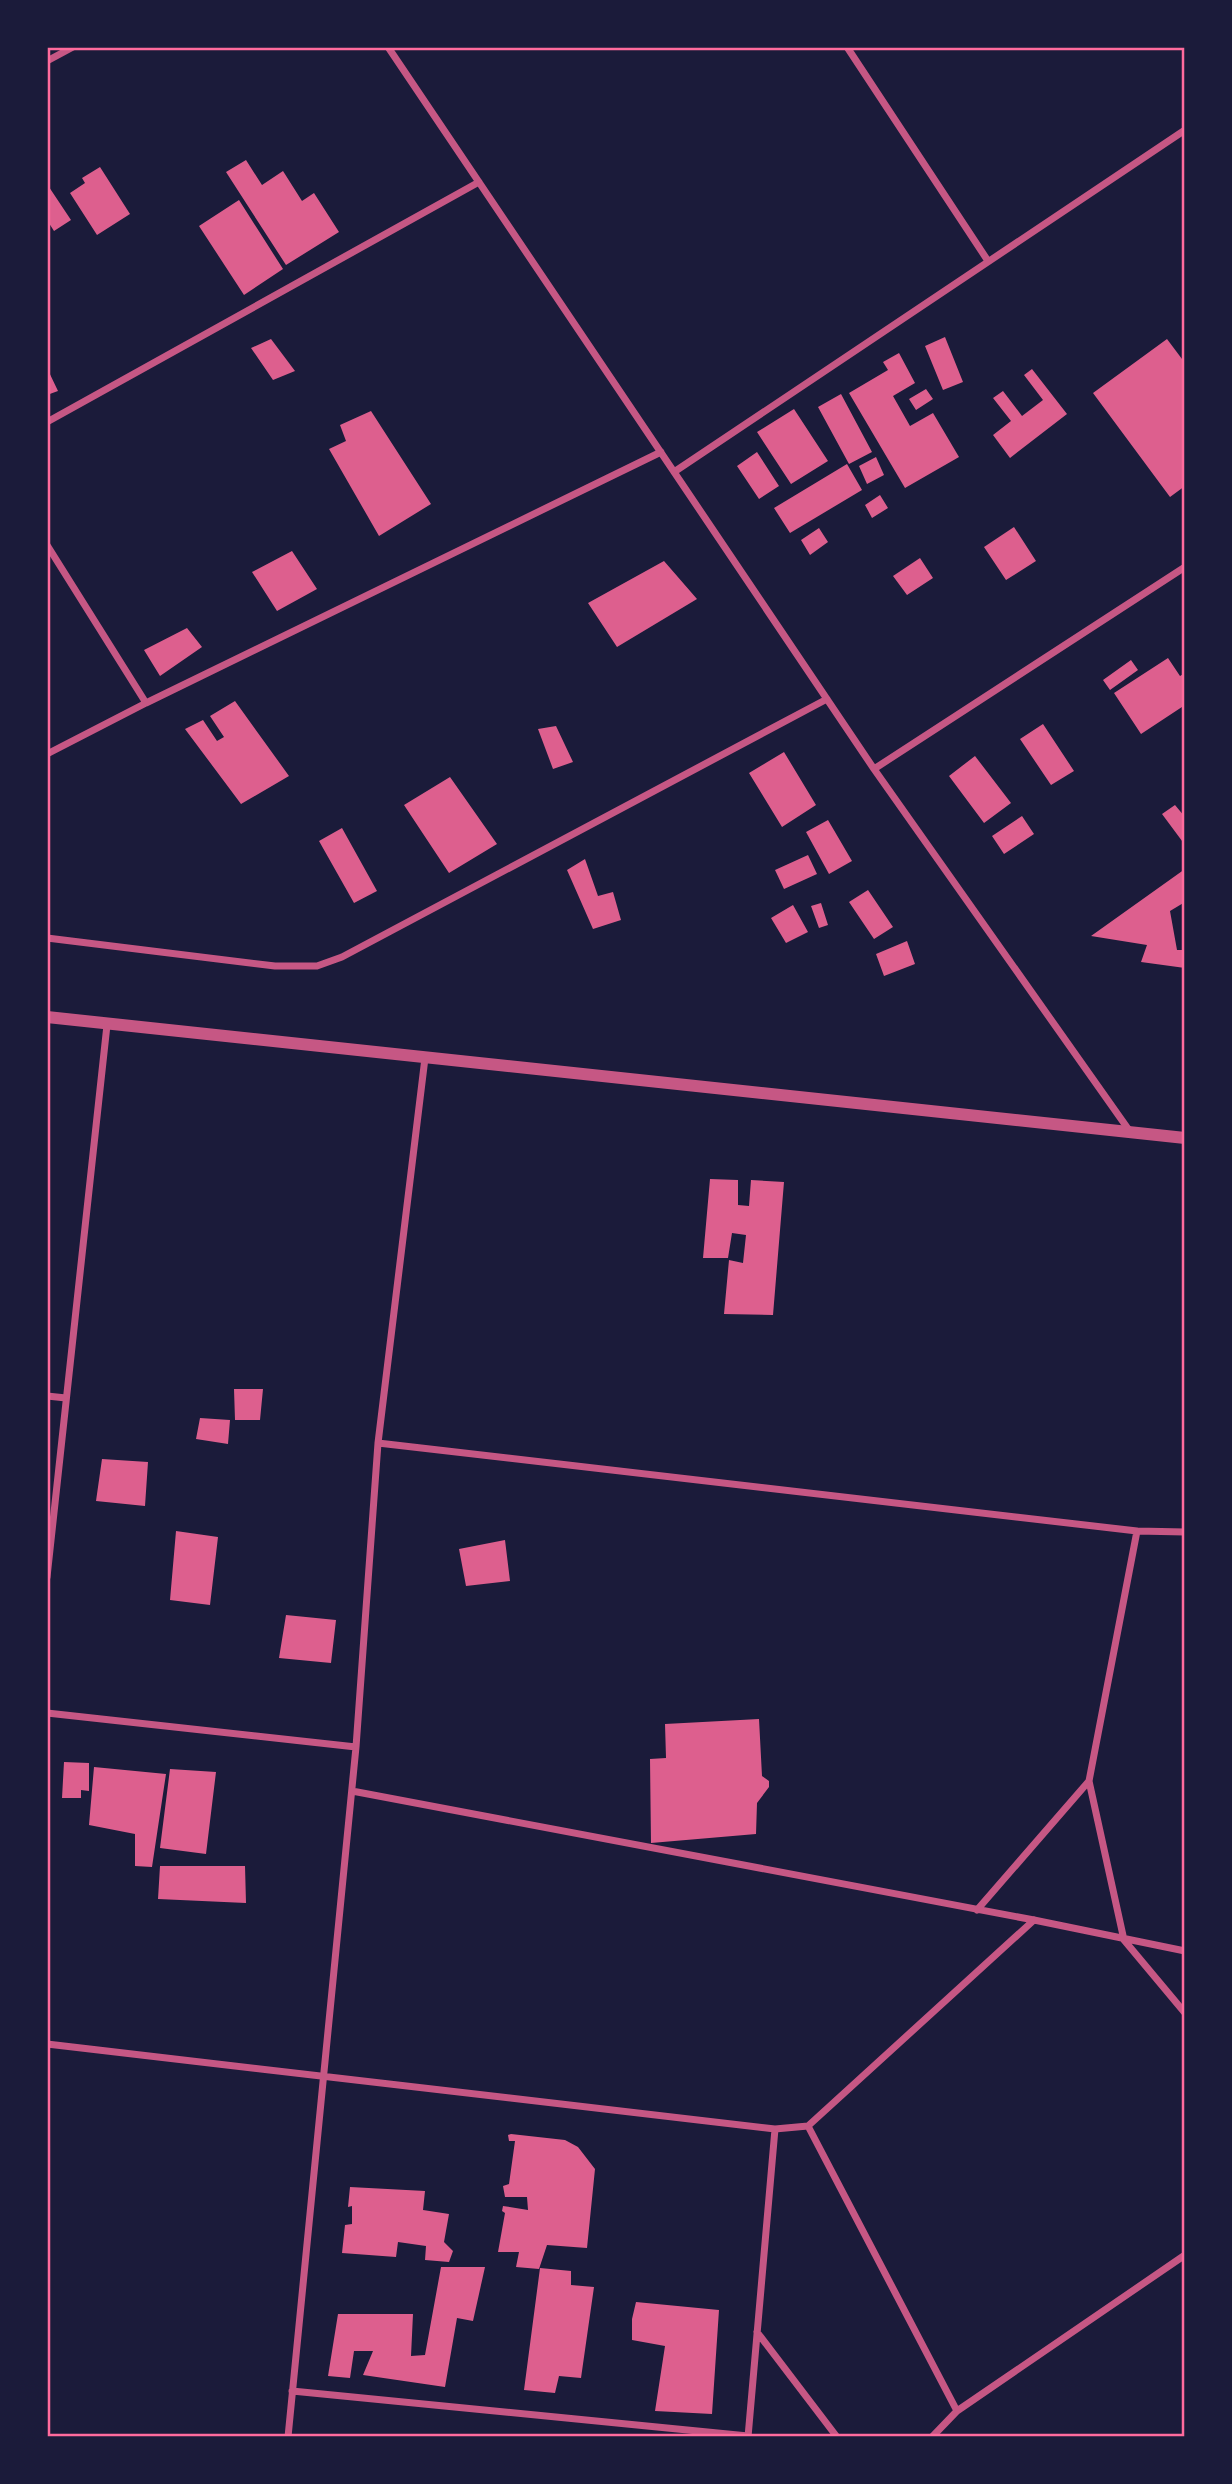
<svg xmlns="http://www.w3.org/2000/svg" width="1232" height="2484" viewBox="0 0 1232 2484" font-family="Rubik,sans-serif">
<rect width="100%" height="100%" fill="#1b1b3a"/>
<!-- building -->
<path fill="#dd5f8e" d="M 246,160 L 262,185 L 283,171 L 302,201 L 314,193 L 339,232 L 286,265 L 226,172 Z
M 100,167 L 130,214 L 97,235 L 70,193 L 85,183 L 82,178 Z
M 47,184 L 71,220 L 54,231 L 47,220 Z
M 239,200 L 283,269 L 244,295 L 199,226 Z
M 945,337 L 963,382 L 943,390 L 925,346 Z
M 271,339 L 295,371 L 273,380 L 251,348 Z
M 1167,339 L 1185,363 L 1185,486 L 1170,497 L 1093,393 Z
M 899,353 L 915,383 L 893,396 L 910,426 L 933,413 L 959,457 L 905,488 L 849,393 L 888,370 L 883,362 Z
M 47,368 L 58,391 L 47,395 Z
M 1032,369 L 1067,414 L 1010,458 L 993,435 L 1011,421 L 993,398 L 1003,391 L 1022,416 L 1043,400 L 1024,375 Z
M 926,389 L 933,399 L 916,410 L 909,399 Z
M 841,394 L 872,452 L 849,464 L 818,407 Z
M 794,409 L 828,461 L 791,484 L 757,432 Z
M 371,411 L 431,504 L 379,536 L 329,449 L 346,441 L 340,425 Z
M 757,452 L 779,486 L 759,499 L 737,466 Z
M 876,457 L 884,475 L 867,484 L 859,466 Z
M 847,464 L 862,490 L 790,533 L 774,508 Z
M 880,495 L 888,508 L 872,518 L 865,505 Z
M 1014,527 L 1036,561 L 1006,580 L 984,547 Z
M 819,528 L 828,542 L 810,555 L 801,540 Z
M 292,551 L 317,589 L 277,611 L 252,572 Z
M 920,558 L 933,578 L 907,595 L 893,576 Z
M 664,561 L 697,599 L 617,647 L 588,603 Z
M 187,628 L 202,647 L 160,676 L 144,650 Z
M 1168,658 L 1180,676 L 1185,673 L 1185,705 L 1141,734 L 1114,693 Z
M 1131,660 L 1138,670 L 1110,690 L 1103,680 Z
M 235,701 L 289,776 L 241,804 L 185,729 L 203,720 L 217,741 L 224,737 L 210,716 Z
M 1043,724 L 1074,771 L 1051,785 L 1020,739 Z
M 556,726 L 573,762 L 553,769 L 538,729 Z
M 784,752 L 816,805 L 782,827 L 749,773 Z
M 975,756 L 1011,803 L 984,823 L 949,776 Z
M 450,777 L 497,844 L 449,873 L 404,805 Z
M 1175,805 L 1185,817 L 1185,845 L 1162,814 Z
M 1022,816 L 1034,834 L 1004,854 L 992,836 Z
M 828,820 L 852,861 L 829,874 L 806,832 Z
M 342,828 L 377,891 L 354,903 L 319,841 Z
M 808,855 L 817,874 L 784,889 L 775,870 Z
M 585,859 L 598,896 L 613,892 L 621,920 L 593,929 L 567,870 Z
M 1185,869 L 1185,902 L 1170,911 L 1177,950 L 1185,950 L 1185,968 L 1141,962 L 1147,945 L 1091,936 Z
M 868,890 L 893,927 L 874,939 L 849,902 Z
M 821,903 L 828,925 L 819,928 L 811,906 Z
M 793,905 L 808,932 L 786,943 L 771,918 Z
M 907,941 L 915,964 L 884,976 L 876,954 Z
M 710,1179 L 738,1180 L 738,1205 L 749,1206 L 751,1180 L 784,1182 L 773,1315 L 724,1314 L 729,1260 L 743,1263 L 746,1235 L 732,1233 L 728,1258 L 703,1258 Z
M 234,1389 L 263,1389 L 260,1420 L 235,1420 Z
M 200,1418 L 230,1420 L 228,1444 L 196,1439 Z
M 102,1459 L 148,1462 L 145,1506 L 96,1501 Z
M 176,1531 L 218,1537 L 210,1605 L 170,1600 Z
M 505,1540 L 510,1581 L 466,1586 L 459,1549 Z
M 286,1615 L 336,1620 L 331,1663 L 279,1658 Z
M 759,1719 L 762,1776 L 769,1781 L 769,1787 L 757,1803 L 756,1834 L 651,1843 L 650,1759 L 666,1758 L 665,1724 Z
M 64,1762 L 89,1763 L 89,1791 L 81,1790 L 81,1798 L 62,1798 Z
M 94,1767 L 166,1774 L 152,1867 L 135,1866 L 135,1834 L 89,1825 Z
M 170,1769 L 216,1772 L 206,1854 L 160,1848 Z
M 160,1866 L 245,1866 L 246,1903 L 158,1899 Z
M 511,2134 L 565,2140 L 578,2147 L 595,2169 L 587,2248 L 547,2245 L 539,2269 L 516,2267 L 519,2252 L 498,2252 L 505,2213 L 502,2211 L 503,2206 L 528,2210 L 527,2197 L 505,2197 L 503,2186 L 509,2184 L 515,2141 L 509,2141 L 508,2135 Z
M 350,2187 L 425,2191 L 423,2210 L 449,2214 L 444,2242 L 453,2251 L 449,2262 L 425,2260 L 426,2246 L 398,2242 L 396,2257 L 342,2253 L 345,2225 L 352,2224 L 352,2206 L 348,2207 Z
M 441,2267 L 485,2267 L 473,2321 L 457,2318 L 445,2387 L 363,2375 L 373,2351 L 354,2351 L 350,2378 L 328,2376 L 338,2314 L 413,2314 L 411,2356 L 425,2355 Z
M 540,2268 L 571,2271 L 571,2285 L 594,2287 L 581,2378 L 559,2376 L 555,2393 L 524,2390 Z
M 636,2302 L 719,2310 L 712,2414 L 655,2411 L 665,2346 L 632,2340 L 632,2319 Z"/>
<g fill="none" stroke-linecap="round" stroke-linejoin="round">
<!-- minor -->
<path stroke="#c65784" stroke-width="7" d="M 388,47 L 874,769 L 1131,1133
M 847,47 L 988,261
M 47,61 L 73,47
M 47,422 L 479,182
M 674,472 L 1185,130
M 47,545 L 146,703
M 47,754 L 146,703 L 661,452
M 874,769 L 1185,567
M 47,938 L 275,966 L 317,966 L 342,957 L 827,699
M 47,1396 L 66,1398
M 378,1443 L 1137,1531 L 1185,1532
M 1137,1531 L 1089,1781 L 1124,1940 L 1185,2013
M 47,1577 L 107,1025
M 47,1713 L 356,1747
M 352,1791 L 1034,1920 L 1185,1951
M 977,1910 L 1089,1781
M 47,2044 L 775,2129 L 808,2126 L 1034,1920
M 808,2126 L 957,2411
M 757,2332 L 837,2437
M 292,2391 L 748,2436
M 288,2437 L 356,1747 L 378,1443 L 425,1058
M 748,2437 L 775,2129
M 932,2437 L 957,2411 L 1185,2255"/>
<!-- tertiary -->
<path stroke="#c65784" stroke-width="12" d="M 47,1017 L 1185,1138"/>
</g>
<!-- border -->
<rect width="1232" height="2484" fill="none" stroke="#1b1b3a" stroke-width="98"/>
<rect x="49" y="49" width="1134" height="2386" fill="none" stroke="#ff6b9d" stroke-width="2.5"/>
</svg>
